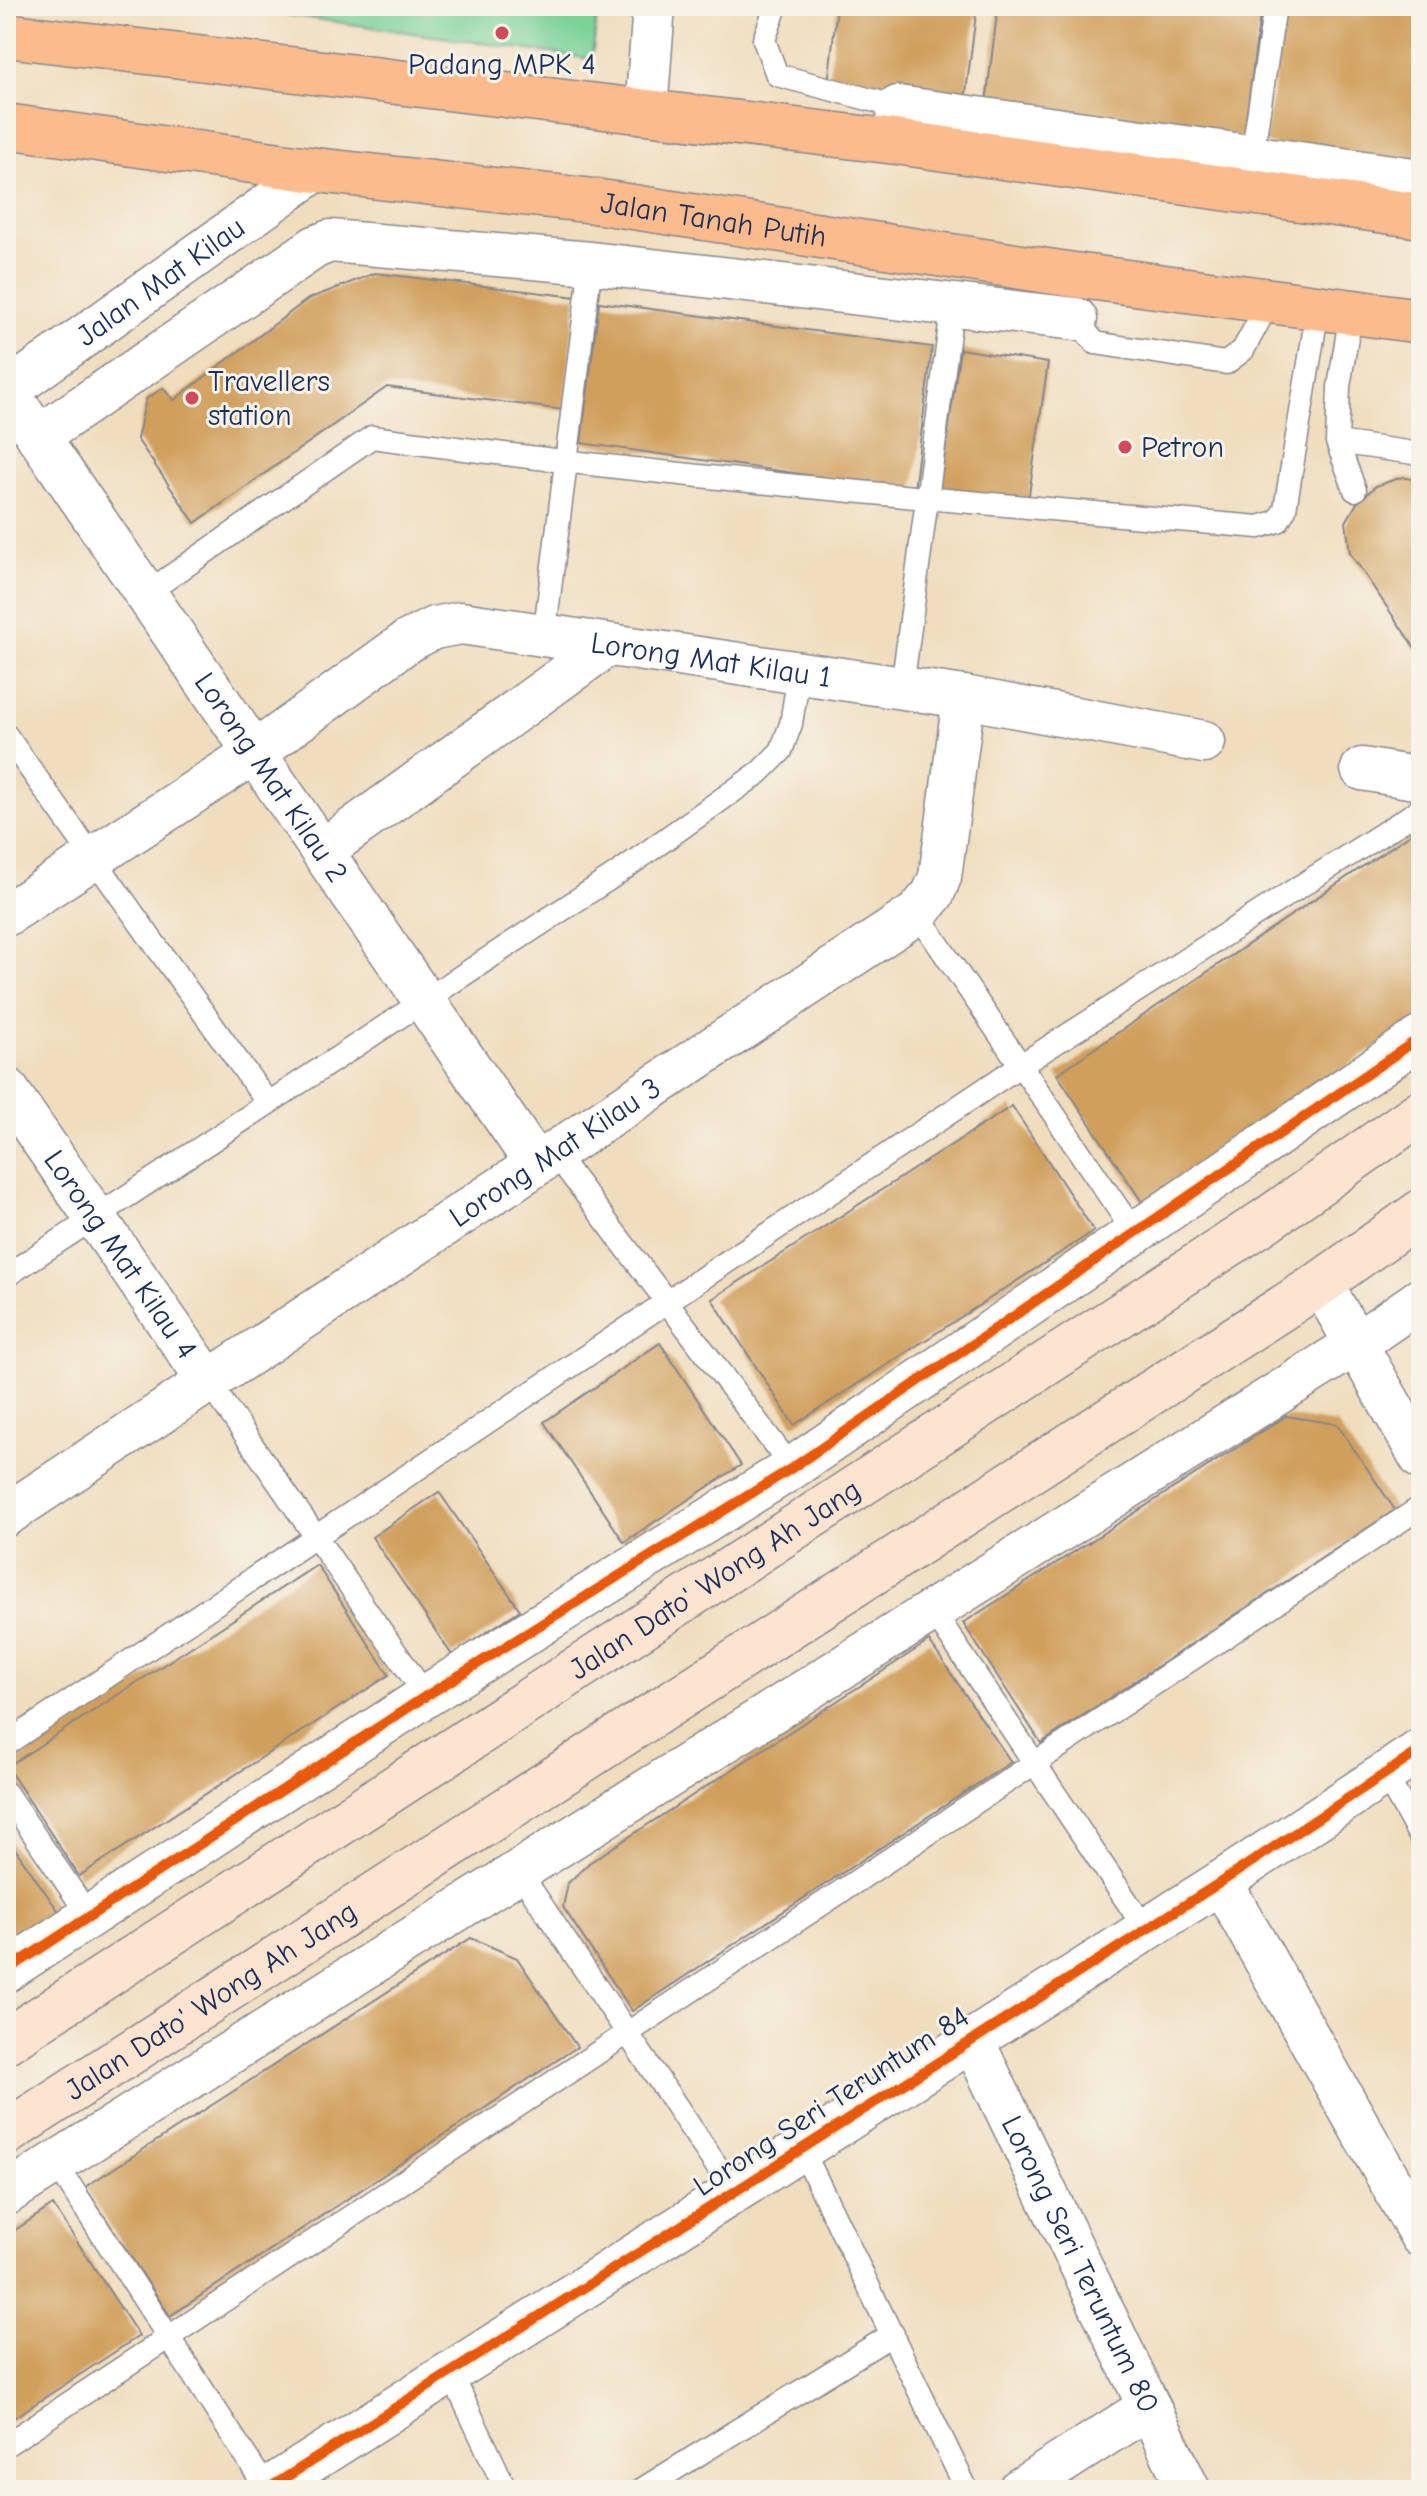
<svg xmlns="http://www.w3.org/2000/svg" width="1427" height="2496" viewBox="0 0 1427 2496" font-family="'Comic Neue',sans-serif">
<rect width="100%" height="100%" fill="#f7f3e8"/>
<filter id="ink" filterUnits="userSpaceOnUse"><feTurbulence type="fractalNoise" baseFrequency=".0125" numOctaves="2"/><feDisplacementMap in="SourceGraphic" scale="16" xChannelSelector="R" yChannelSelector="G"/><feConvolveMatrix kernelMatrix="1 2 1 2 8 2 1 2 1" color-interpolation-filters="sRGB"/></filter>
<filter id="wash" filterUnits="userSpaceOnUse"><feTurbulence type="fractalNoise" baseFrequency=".006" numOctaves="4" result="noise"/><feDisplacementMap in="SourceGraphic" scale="32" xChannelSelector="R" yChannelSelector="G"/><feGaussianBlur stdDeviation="1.8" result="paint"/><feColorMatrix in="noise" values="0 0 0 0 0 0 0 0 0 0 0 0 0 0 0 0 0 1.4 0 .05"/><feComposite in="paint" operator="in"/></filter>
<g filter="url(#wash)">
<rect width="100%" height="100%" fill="#f0ddbd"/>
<!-- green -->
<path fill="#7bd398" stroke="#4b817b" stroke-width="2" d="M 225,6 L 598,6 L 592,59 Z"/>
<g id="blocks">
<!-- building -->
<path fill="#d09f5b" d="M 837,6 L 977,6 L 965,101 L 828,84 Z
M 998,6 L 1261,6 L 1244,137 L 986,103 Z
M 1285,6 L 1421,9 L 1421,166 L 1265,143 Z
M 375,273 L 576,297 L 564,410 L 387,387 L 195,523 L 137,439 L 146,399 L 163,388 L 174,400 L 308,299 Z
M 599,302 L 932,347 L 914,490 L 581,443 Z
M 960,349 L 1048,363 L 1027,508 L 939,494 Z
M 1402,477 L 1421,481 L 1421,657 L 1350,553 L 1346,522 L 1357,503 L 1376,486 Z
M 1421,827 L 1421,1018 L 1142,1202 L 1057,1074 Z
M 1012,1106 L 1094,1231 L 794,1425 L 712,1299 Z
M 660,1343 L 741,1465 L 624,1542 L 544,1422 Z
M 1286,1416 L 1337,1424 L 1395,1510 L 1041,1743 L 963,1623 Z
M 439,1492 L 520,1610 L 452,1655 L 372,1537 Z
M 317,1565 L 389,1675 L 79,1876 L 7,1767 Z
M 929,1641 L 1011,1762 L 632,2011 L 563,1907 L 568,1883 L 589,1863 Z
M 6,1836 L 59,1912 L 6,1948 Z
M 471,1938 L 517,1958 L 577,2047 L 170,2316 L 85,2187 Z
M 53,2205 L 139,2336 L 6,2423 L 6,2236 Z"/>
</g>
</g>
<g filter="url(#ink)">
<use href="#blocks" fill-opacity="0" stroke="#86868e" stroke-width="2"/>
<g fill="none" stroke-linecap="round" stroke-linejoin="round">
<defs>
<path id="service" d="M 776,6 L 764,40 L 777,75 L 898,107
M 1252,156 L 1275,6
M 1075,312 L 1076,319 L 1095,343 L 1226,363 L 1243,350 L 1269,302
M 1351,312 L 1339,387 L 1337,442 L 1355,490
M 1337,442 L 1421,454
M 145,594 L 372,437 C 667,477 963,502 1259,527 L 1278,521 L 1285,509 L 1318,308
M 544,637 L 591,263
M 902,688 L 953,302
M 6,735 L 267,1102
M 917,913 L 1134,1232
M 554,1152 L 792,1468
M 6,1276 L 618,873 L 760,772 L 781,751 L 791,724 L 799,673
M 208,1381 L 426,1696
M 933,1611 L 1146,1930
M 6,1744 L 1021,1065 L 1421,809
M 1385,1774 L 1421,1838
M 6,1793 L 89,1916
M 520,1873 L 734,2192
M 801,2147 L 967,2490
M 55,2162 L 267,2489
M 451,2373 L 506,2490
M 6,2445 L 1421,1507
M 641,2490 L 893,2334"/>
<g id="minor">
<path d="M 646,112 L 654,6"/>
<path d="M 896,142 L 898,107 L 1421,180"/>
<path id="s1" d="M 7,391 L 536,1164"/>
<path id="s2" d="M 6,392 L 316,170"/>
<path d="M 38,437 L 315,247 L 330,241 L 591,263 L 1076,319"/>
<path d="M 1362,769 L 1421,779"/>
<path d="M 322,851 L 606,646"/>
<path id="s3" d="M 6,915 L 254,753 L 408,641 L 434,628 L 461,623 L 964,697 L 1204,742"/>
<path id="s4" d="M 6,1088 L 208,1381"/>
<path d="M 1321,1283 L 1421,1458"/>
<path id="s5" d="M 6,1515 L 917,913 L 933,894 L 940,877 L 964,697"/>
<path d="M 1221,1882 L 1421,2236"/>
<path d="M 6,1971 L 426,1696 L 792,1468 L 1421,1037"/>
<path id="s6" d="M 972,2039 L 1189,2490"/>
<path d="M 6,2194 L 1356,1344 L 1421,1299"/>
<path d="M 266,2490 L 1221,1882 L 1421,1750"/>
<path d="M 1019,2490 L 1149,2407"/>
</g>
<g id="secondary">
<path id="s7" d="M 6,2041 L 1262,1223 L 1421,1112"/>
<path id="s8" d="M 6,2133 L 1321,1283 L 1421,1212"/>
</g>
<g id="trunk">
<path d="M 6,35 L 896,142 L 1421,216"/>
<path id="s9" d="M 6,126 L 316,170 L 594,201 L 1074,275 L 1421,321"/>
</g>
</defs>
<!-- service casing -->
<use href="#service" stroke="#86868e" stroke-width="25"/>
<!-- minor casing -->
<use href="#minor" stroke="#86868e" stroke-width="45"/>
<!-- secondary casing -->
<use href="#secondary" stroke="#86868e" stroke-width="47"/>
<!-- trunk casing -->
<use href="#trunk" stroke="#86868e" stroke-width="47"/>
<!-- service -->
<use href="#service" stroke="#fff" stroke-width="22"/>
<!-- minor -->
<use href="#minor" stroke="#fff" stroke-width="42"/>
<!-- secondary -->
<use href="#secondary" stroke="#fde4d1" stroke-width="44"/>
<!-- trunk -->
<use href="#trunk" stroke="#fbbb8d" stroke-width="44"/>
<defs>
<path id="cycleway" d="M 6,1971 L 426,1696 L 792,1468 L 1421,1037
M 266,2490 L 1221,1882 L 1421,1750"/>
</defs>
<!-- cycleway casing -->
<use href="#cycleway" stroke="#f7f3e8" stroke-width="15"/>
<!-- cycleway -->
<use href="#cycleway" stroke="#e8590c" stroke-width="10"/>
</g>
</g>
<!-- markers -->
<g fill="#d1495b" stroke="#f7f3e8" stroke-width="3">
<circle cx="502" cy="33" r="8"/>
<circle cx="192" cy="398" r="8"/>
<circle cx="1125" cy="447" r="8"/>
</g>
<g text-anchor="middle" stroke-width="6" stroke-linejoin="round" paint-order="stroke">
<!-- poi labels -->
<g font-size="30" fill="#1b2f5e" stroke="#f7f3e8" text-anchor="start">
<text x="502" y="74" text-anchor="middle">Padang MPK 4</text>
<text x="208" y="391">Travellers<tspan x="208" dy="34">station</tspan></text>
<text x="1141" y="457">Petron</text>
</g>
<!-- street labels -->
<g font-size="30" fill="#1b2f5e" stroke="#f7f3e8">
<text dy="10" stroke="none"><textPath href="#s9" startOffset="714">Jalan Tanah Putih</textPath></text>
<text dy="10" stroke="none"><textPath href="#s2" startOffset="190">Jalan Mat Kilau</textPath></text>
<text dy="10" stroke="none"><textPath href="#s3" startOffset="796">Lorong Mat Kilau 1</textPath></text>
<text dy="10" stroke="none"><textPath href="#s1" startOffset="468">Lorong Mat Kilau 2</textPath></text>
<text dy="10" stroke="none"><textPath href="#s5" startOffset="658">Lorong Mat Kilau 3</textPath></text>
<text dy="10" stroke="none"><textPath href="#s4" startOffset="202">Lorong Mat Kilau 4</textPath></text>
<text dy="10" stroke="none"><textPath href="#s7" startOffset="846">Jalan Dato' Wong Ah Jang</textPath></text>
<text dy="10" stroke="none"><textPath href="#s8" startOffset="244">Jalan Dato' Wong Ah Jang</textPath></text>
<text transform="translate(831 2101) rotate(-33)" y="10">Lorong Seri Teruntum 84</text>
<text dy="10" stroke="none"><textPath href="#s6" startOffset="250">Lorong Seri Teruntum 80</textPath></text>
</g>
</g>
<!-- margin -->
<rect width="1427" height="2496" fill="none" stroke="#f7f3e8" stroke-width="32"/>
</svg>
